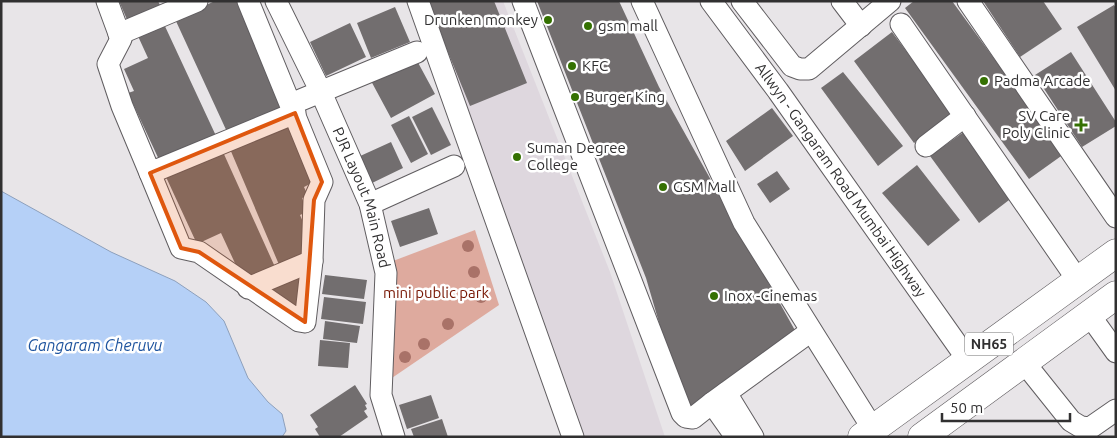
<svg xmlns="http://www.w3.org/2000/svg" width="1117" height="438" viewBox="0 0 1117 438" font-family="Ubuntu,sans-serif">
<rect width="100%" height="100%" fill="#e8e5e8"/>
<!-- built -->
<path fill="#ded7de" d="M 410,1 L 503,1 L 610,272 L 665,437 L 570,437 Z"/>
<!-- green -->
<path fill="#deaa9e" d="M 475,230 L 499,305 L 386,382 L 393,261 Z"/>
<!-- water -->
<path fill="#b5d0f7" stroke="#8da0bc" d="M 1,191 L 111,252 L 175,281 L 206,302 L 224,321 L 248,378 L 268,402 L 282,414 L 286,431 L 282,437 L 1,437 Z"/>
<!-- building -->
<path fill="#726e6f" d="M 119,1 L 158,1 L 161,7 L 128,22 Z
M 215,1 L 238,1 L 287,107 L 228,134 L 175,19 Z
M 427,1 L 494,1 L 527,83 L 470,106 Z
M 537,1 L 619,1 L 659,87 L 797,334 L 686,415 L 646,278 Z
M 914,1 L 952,1 L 1064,154 L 1029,179 L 905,8 Z
M 983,1 L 1043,1 L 1062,29 L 1020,57 Z
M 1114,5 L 1116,8 L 1116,91 L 1077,27 Z
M 395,7 L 410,42 L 371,58 L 357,23 Z
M 163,22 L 217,138 L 161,164 L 128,93 L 134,91 L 124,69 L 148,58 L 137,34 Z
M 350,23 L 366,57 L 326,76 L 310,42 Z
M 892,32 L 953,114 L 914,143 L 854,61 Z
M 1071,52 L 1116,122 L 1116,126 L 1082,147 L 1035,75 Z
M 415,57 L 435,94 L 391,118 L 370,79 Z
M 843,72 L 903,146 L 878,166 L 821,88 Z
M 432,107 L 451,145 L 431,155 L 412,117 Z
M 772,108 L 793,136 L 745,171 L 726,141 Z
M 409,116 L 428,154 L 411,163 L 391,125 Z
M 289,124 L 314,182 L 304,187 L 308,196 L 302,198 L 307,212 L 300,215 L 306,229 L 309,254 L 280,267 L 230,149 Z
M 965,131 L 1013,197 L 979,223 L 930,156 Z
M 391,142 L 403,168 L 370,184 L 358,157 Z
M 223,152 L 275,267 L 248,279 L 240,274 L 221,233 L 197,244 L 166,177 Z
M 917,165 L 960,220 L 928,246 L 882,193 Z
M 777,171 L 790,189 L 770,203 L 757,184 Z
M 429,208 L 438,234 L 400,247 L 391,221 Z
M 302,274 L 304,308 L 294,310 L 269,294 L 268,284 Z
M 325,275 L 367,280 L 364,299 L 322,294 Z
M 324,297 L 366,302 L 363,324 L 321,319 Z
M 325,321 L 360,326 L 357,343 L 323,339 Z
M 320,340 L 350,343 L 348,368 L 318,366 Z
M 355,385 L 367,404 L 365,405 L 367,409 L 364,411 L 368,417 L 339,437 L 320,437 L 315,429 L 318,427 L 310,415 Z
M 431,395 L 439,418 L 407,429 L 399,405 Z
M 442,419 L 448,437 L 414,437 L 411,429 Z"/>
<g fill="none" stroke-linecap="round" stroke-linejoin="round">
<defs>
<g id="minor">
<path d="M 107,1 L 121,39 L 108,64 L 122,106 L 150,173 L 295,113"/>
<path id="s1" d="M 276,1 L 320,90 L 370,204 L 386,273 L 381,395 L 394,437"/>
<path d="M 418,1 L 573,437"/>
<path d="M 523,1 L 682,413 L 686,417 L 693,418 L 712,403 L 736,437"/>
<path d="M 642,1 L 744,223 L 873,429"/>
<path id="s2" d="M 711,1 L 778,91 L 968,360"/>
<path d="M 742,1 L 792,66 L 800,69 L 809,69 L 890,1"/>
<path d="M 842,1 L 861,26"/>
<path d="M 968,1 L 1116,217"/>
<path d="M 901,24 L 1077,279"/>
<path d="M 119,34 L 197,1"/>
<path d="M 291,104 L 417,52"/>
<path d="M 926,146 L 965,116"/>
<path d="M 150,173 L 181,248 L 199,252 L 299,321 L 305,322 L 312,261 L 314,200 L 322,182 L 248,1"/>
<path d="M 370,204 L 454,166"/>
<path d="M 248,288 L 312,261"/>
<path d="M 1088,313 L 1116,352"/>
<path d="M 1023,361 L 1071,421 L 1081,427 L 1090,428 L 1116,410"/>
<path d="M 726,393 L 753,437"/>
<path d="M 712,403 L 811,331"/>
</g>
<path id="highway" d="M 862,437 L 1116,253
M 922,437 L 1116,295"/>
</defs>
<!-- minor casing -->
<use href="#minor" stroke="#605d60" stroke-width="23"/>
<!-- highway casing -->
<use href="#highway" stroke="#605d60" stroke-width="29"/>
<!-- minor -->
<use href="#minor" stroke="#fff" stroke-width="21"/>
<!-- highway -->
<use href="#highway" stroke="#fff" stroke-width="28"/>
</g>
<!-- trees -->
<g fill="#a97268">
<circle cx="468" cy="246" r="6"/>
<circle cx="474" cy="272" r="6"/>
<circle cx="481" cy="297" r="6"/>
<circle cx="448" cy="324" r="6"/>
<circle cx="424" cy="344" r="6"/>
<circle cx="405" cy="357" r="6"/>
</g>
<!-- marked area -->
<path fill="#df570e" fill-opacity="0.2" stroke="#df570e" stroke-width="4" stroke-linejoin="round" d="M 295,113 L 322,182 L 314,200 L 305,322 L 199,252 L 181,248 L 150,173 Z"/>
<!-- markers -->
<g fill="#357102" stroke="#fff" stroke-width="2">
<circle cx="548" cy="20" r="5"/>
<circle cx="588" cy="26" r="5"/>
<circle cx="572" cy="66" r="5"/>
<circle cx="984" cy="81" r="5"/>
<circle cx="575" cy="97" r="5"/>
<path d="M1078.5 117.5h5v5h5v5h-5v5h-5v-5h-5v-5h5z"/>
<circle cx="517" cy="157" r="5"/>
<circle cx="663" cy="187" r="5"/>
<circle cx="714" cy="296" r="5"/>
</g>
<g text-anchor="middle" stroke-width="5" stroke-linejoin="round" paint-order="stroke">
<!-- shield labels -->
<rect fill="#fff" stroke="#6f6e6f" stroke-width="1" x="965" y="332.5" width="48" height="23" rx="4"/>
<g font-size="14" font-weight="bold" fill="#313031">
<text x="989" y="349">NH65</text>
</g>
<!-- poi labels -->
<g font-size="15" fill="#313031" stroke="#fff" text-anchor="start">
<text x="538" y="25" text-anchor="end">Drunken monkey</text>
<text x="598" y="31">gsm mall</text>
<text x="582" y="71">KFC</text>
<text x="994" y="86">Padma Arcade</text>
<text x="585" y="102">Burger King</text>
<text x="1070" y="121" text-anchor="end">SV Care<tspan x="1070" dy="17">Poly Clinic</tspan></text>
<text x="527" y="153">Suman Degree<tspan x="527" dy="17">College</tspan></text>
<text x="673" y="192">GSM Mall</text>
<text x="724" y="301">Inox -Cinemas</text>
</g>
<!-- street labels -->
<g font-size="15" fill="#313031" stroke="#fff">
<text dy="5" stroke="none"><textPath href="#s2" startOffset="221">Allwyn - Gangaram Road Mumbai Highway</textPath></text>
<text dy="5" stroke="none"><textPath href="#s1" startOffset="215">PJR Layout Main Road</textPath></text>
</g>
<!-- park labels -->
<g font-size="15" fill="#761400" stroke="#fff">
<text x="436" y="298">mini public park</text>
</g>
<!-- water labels -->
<g font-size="16" font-style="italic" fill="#1d539e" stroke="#fff">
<text x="95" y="351">Gangaram Cheruvu</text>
</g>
</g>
<!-- border -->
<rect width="1117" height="438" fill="none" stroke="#313031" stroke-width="5"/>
<!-- scale -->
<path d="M942 413v8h128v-8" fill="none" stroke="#313031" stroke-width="2.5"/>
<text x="950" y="413" font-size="15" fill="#313031" stroke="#ffffff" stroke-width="4" paint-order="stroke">50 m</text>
</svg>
